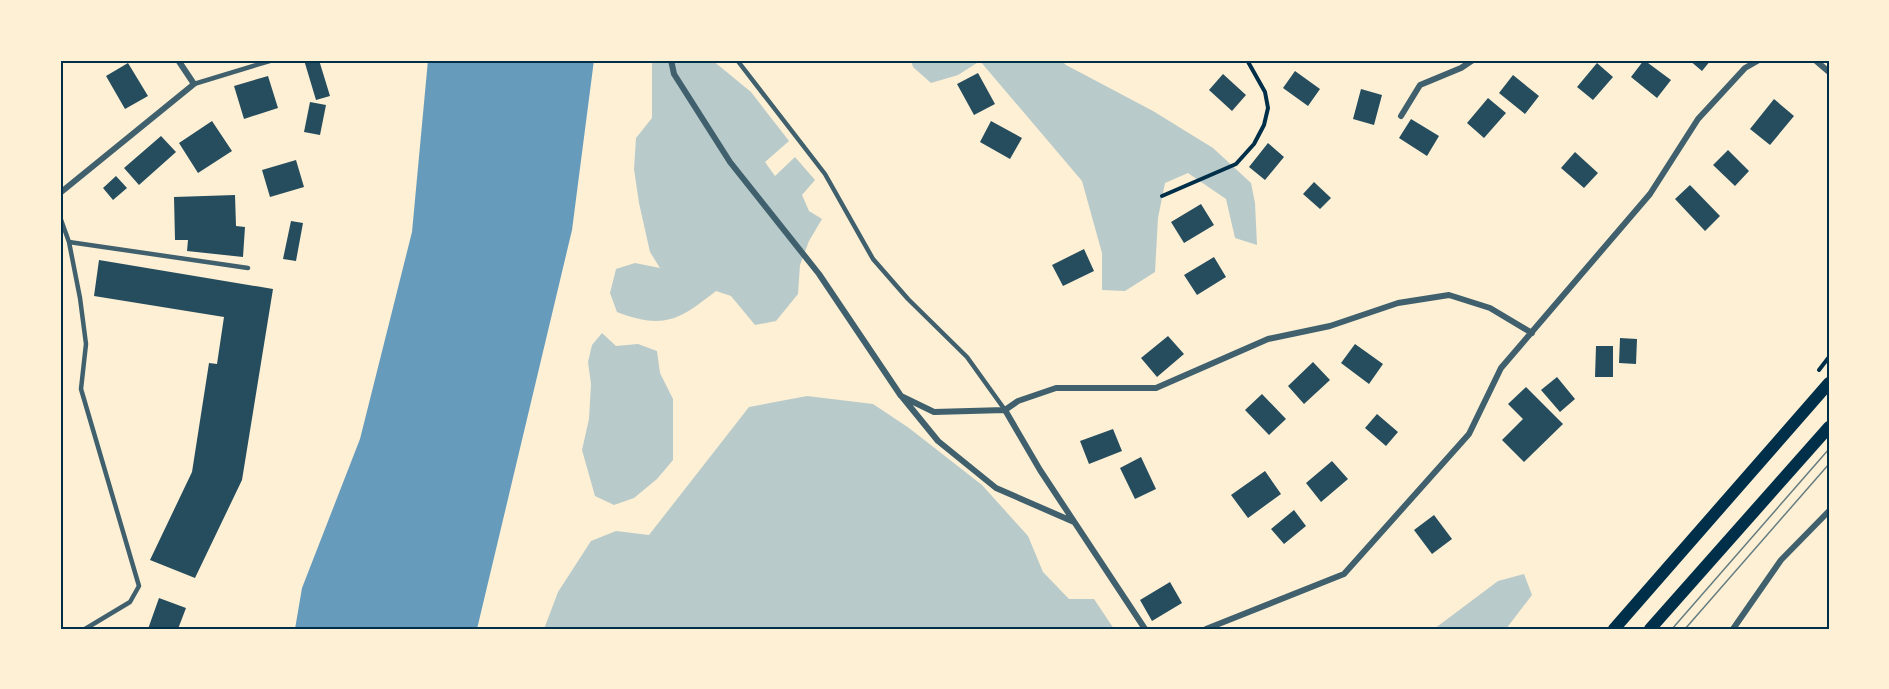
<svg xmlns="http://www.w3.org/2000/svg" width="1889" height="689" viewBox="0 0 1889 689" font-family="Barlow,sans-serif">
<rect width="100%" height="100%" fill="#fdf0d5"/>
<!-- green -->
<path fill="#b9caca" d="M 652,60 L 712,60 L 751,92 L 789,141 L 765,162 L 775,176 L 795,157 L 815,180 L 802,195 L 809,211 L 822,219 L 809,241 L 800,265 L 798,294 L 776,321 L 755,325 L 731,296 L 716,291 C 679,320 664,330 617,312 L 610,293 L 616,269 L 635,263 L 660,268 L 650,252 L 639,203 L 634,169 L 636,138 L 652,118 Z
M 911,60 L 1061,60 L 1066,65 L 1153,111 L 1213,148 L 1251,183 L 1255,203 L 1257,245 L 1235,238 L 1226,199 L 1188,173 L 1165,183 L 1158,218 L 1155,272 L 1125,291 L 1102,290 L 1102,253 L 1082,181 L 980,61 L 958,75 L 931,83 L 913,67 Z
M 602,333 L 616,346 L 638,344 L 657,351 L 660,373 L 673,399 L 673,460 L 657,479 L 634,498 L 614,505 L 595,496 L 582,450 L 589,419 L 591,384 L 588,362 L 592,345 Z
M 807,396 L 873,404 L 909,428 L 982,485 L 1028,536 L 1043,572 L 1069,599 L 1094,599 L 1114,629 L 544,629 L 558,592 L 591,541 L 616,531 L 649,535 L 749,407 Z
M 1524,574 L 1532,595 L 1506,629 L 1434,629 L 1498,581 Z"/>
<!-- water -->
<path fill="#669bbc" d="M 428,60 L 594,60 L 572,230 L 477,629 L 295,629 L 302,588 L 360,439 L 412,232 Z"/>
<!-- building -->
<path fill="#264d5e" d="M 304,60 L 319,60 L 330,96 L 316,100 Z
M 1644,60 L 1671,80 L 1657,98 L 1631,77 Z
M 1689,60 L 1711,60 L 1702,71 Z
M 128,63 L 148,96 L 125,109 L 106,76 Z
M 1597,63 L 1613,77 L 1593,100 L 1577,87 Z
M 1295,71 L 1320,89 L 1308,106 L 1283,88 Z
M 978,73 L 995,104 L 974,115 L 957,84 Z
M 1223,74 L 1246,95 L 1232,111 L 1209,90 Z
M 1513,75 L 1539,96 L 1525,114 L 1499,93 Z
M 268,76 L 278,108 L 244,119 L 234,86 Z
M 1361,89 L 1382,95 L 1374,125 L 1353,119 Z
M 1488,98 L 1506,113 L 1484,138 L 1467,123 Z
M 1774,99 L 1794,116 L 1770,145 L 1750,129 Z
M 310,102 L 326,105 L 320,135 L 304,132 Z
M 1411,119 L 1439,136 L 1427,156 L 1399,138 Z
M 212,121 L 232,151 L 198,173 L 179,143 Z
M 991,121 L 1022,138 L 1010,159 L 980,142 Z
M 161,136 L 176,152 L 139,185 L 124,168 Z
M 1268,143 L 1284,157 L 1265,180 L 1249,167 Z
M 1728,150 L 1749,171 L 1735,186 L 1713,165 Z
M 1575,152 L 1598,173 L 1584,188 L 1561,168 Z
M 296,160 L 304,187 L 270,197 L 262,170 Z
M 116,176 L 127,188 L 113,200 L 103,188 Z
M 1314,182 L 1331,198 L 1320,209 L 1303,194 Z
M 1690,185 L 1720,216 L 1705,231 L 1675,199 Z
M 235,195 L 236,226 L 245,227 L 243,257 L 187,251 L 188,240 L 175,240 L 174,197 Z
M 1201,204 L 1214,225 L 1184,243 L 1171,222 Z
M 291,221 L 303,223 L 296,261 L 283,259 Z
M 1084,249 L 1094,271 L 1063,286 L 1052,265 Z
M 1214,257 L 1226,277 L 1197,295 L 1184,275 Z
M 99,260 L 273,289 L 242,480 L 195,578 L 150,560 L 192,472 L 209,363 L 217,364 L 224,317 L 94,296 Z
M 1168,336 L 1184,354 L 1157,377 L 1141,358 Z
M 1620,338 L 1637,339 L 1636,364 L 1619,363 Z
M 1355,344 L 1383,364 L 1369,384 L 1341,363 Z
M 1596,346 L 1613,346 L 1613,377 L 1595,377 Z
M 1313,362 L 1330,380 L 1304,404 L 1288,386 Z
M 1557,377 L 1575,399 L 1560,412 L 1541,390 Z
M 1526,387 L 1563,424 L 1524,462 L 1502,440 L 1523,419 L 1508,404 Z
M 1262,394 L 1286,419 L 1269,435 L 1245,410 Z
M 1377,414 L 1398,432 L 1386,446 L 1365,428 Z
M 1113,429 L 1122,451 L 1089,464 L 1080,441 Z
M 1141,457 L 1156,489 L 1135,499 L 1120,468 Z
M 1332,461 L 1348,479 L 1321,502 L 1306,483 Z
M 1265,471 L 1281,494 L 1248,518 L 1231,495 Z
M 1294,510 L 1306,526 L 1284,544 L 1271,529 Z
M 1434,515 L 1452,539 L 1432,554 L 1414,530 Z
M 1170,582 L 1182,603 L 1152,621 L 1140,600 Z
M 159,598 L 186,608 L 178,629 L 148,629 Z"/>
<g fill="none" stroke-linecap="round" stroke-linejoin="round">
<!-- path -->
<path stroke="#003049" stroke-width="4" d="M 1162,196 L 1236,164 L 1254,144 L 1264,125 L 1268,108 L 1265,92 L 1247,60
M 1819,370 L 1829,357"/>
<!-- service -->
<path stroke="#3f606c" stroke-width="4.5" d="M 737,60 L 825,174 L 873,259 L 908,299 L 967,357 L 1005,410
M 194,84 L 273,60
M 60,217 L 69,242 L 248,268
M 69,242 L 80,298 L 86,344 L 81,389 L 139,586 L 130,602 L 85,629"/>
<!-- minor -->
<path stroke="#3f606c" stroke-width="6" d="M 671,60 L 674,74 L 730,162 L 819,274 L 901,396 L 934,412 L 1005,410
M 1815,60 L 1829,72
M 1401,116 L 1420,85 L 1461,68 L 1473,60
M 60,193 L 194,84 L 178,60
M 903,398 L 938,441 L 996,488 L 1074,522
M 1005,410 L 1018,401 L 1056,388 L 1156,388 L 1268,339 L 1330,326 L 1398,303 L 1449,295 L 1490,308 L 1532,333
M 1005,410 L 1040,470 L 1145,629
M 1206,629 L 1344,574 L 1469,434 L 1501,368 L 1650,194 L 1698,119 L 1745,68 L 1759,60
M 1733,629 L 1781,560 L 1829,511"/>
<!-- secondary -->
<path stroke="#003049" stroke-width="12" d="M 1614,629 L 1829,383
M 1650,629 L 1829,427"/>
<!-- tram -->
<path stroke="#657d81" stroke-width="1.5" d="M 1672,629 L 1829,449
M 1685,629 L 1829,464"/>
</g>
<!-- border -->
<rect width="1889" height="689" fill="none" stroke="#fdf0d5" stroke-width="123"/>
<rect x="62" y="62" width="1766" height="566" fill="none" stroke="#003049" stroke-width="2"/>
</svg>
